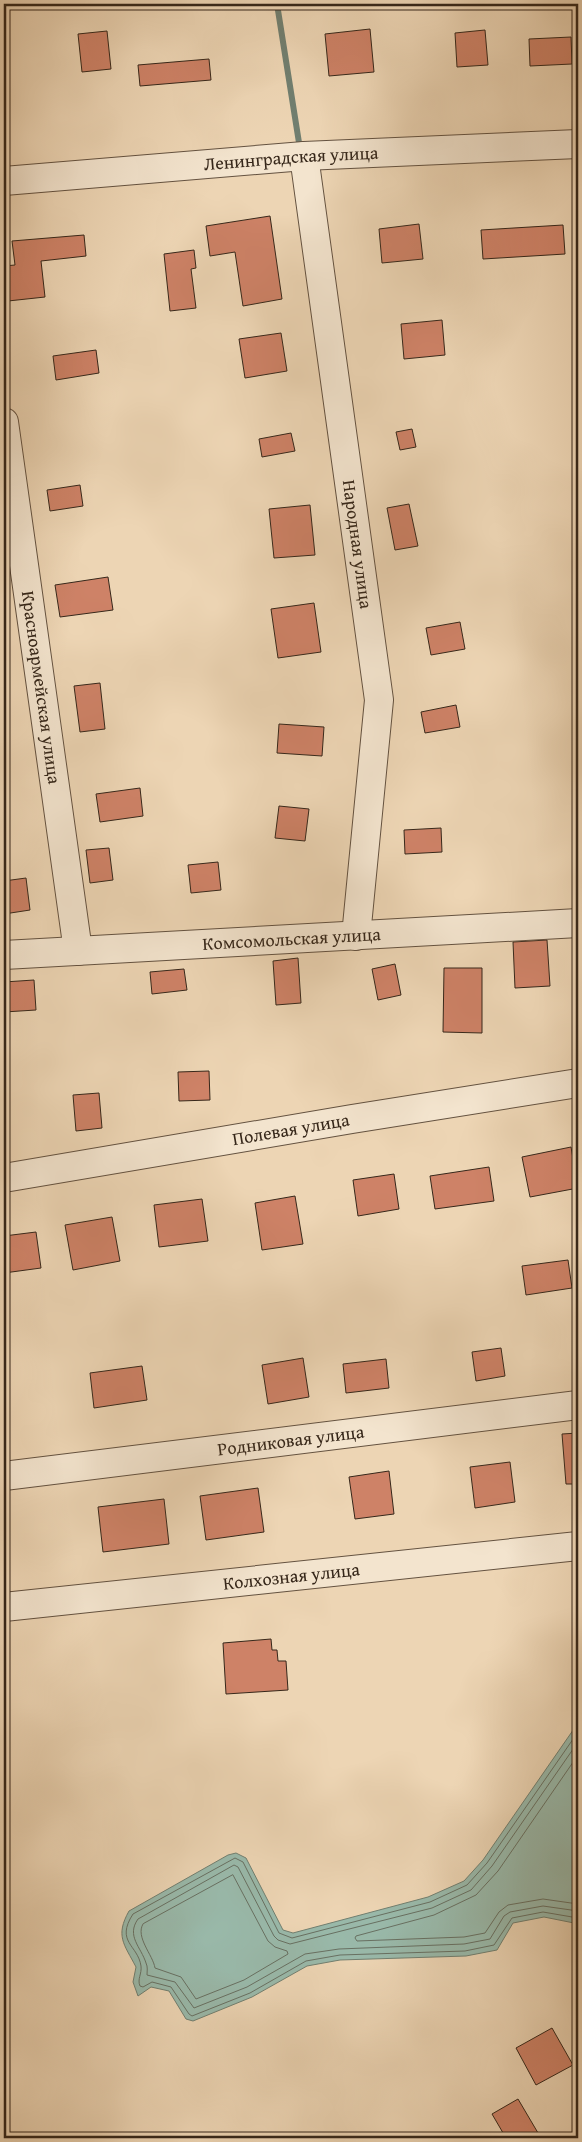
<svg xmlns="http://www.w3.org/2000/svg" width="582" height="2142" viewBox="0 0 582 2142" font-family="'Gentium Book Plus',serif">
<rect width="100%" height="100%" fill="#edd5b4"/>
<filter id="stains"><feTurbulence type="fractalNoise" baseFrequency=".004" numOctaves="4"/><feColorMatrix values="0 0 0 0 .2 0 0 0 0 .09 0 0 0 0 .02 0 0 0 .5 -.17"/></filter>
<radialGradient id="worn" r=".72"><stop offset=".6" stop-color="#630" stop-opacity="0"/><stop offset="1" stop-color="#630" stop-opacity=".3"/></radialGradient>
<!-- water -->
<path fill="#99b9aa" stroke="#717f70" d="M 578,1723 L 578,1922 L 574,1923 L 544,1917 L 513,1923 L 497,1950 L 466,1956 L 340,1960 L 307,1966 L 252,1997 L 193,2021 L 186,2019 L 169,1991 L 151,1987 L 138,1996 L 133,1982 L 136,1967 C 124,1944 115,1936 129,1911 L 228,1855 L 236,1853 L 246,1858 L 283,1930 L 293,1933 L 428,1897 L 464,1881 L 483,1860 Z"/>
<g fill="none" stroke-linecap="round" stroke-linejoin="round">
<!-- shore -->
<path stroke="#687062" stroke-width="1" d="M 578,1732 L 487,1863 L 467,1885 L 430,1902 L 292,1938 L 279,1933 L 243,1862 L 235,1858 L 133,1914 C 115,1942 138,1945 141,1966 C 142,1974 137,1979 140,1986 L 143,1987 L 152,1982 L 171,1987 L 189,2014 L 192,2016 L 250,1993 L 306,1961 L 340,1955 L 465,1951 L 494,1945 L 512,1918 L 543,1912 L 578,1918
M 578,1742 L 492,1866 L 471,1890 L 432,1908 L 290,1944 L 278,1940 L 274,1936 L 238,1867 L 234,1865 L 138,1919 C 126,1936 141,1947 146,1963 C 148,1967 147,1971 147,1975 L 175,1982 L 194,2008 L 247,1987 L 305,1954 L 339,1949 L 464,1944 L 490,1939 L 504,1916 L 510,1912 L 543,1906 L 578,1911
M 578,1755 L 498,1871 L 476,1895 L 434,1915 L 356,1936 L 355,1938 L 357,1941 L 464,1937 L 485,1933 L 499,1912 L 508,1905 L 543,1899 L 578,1904
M 233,1875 L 268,1941 L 275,1947 L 287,1951 L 288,1954 L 244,1980 L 196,1999 L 181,1977 L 155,1968 C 153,1955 135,1937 143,1924 Z"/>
<!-- stream -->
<path stroke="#717f70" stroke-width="6" d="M 277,4 L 300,149"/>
</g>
<!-- building -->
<path fill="#ce8267" stroke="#36271a" d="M 370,29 L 374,72 L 329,76 L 325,34 Z
M 485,30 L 488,65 L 457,67 L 455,33 Z
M 107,31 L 111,69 L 82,72 L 78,34 Z
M 571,37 L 572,64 L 530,66 L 529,39 Z
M 209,59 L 211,80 L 140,86 L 138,65 Z
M 270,216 L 282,299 L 243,306 L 235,252 L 210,256 L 206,226 Z
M 419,224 L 423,259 L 382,263 L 379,229 Z
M 563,225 L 565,254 L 483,259 L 481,230 Z
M 84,235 L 86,256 L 41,261 L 45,297 L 8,301 L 4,266 L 15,265 L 12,241 Z
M 194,250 L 196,268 L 191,269 L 196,308 L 170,311 L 164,254 Z
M 442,320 L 445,355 L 404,359 L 401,324 Z
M 281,333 L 287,371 L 245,378 L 239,339 Z
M 96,350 L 99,373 L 56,380 L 53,356 Z
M 412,429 L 416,447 L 400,450 L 396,432 Z
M 291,433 L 295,451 L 262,457 L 259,439 Z
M 80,485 L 83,506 L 50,511 L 47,490 Z
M 409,504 L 418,546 L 395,550 L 387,508 Z
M 310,505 L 315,555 L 274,558 L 269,509 Z
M 108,577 L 113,610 L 60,617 L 55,585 Z
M 314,603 L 321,652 L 278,658 L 271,609 Z
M 460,622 L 465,649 L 431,655 L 426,628 Z
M 100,683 L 105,729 L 80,732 L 74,686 Z
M 456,705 L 460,727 L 425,733 L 421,712 Z
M 279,724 L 324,727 L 322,756 L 277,753 Z
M 140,788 L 143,816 L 100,822 L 96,794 Z
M 279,806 L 309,809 L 305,841 L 275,838 Z
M 441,828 L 442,852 L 405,854 L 404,830 Z
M 109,848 L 113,880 L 90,883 L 86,850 Z
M 218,862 L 221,890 L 191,893 L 188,865 Z
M 26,878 L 30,910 L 4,914 L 4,881 Z
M 547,940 L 550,986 L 515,988 L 513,942 Z
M 298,958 L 301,1003 L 276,1005 L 273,961 Z
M 395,964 L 401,995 L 378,1000 L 372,969 Z
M 444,968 L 482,968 L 482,1033 L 443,1032 Z
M 184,969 L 187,990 L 152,994 L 150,972 Z
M 34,980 L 36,1010 L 4,1012 L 4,982 Z
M 209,1071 L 210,1100 L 179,1101 L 178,1072 Z
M 99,1093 L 102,1128 L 76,1131 L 73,1095 Z
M 571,1147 L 578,1188 L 530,1197 L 522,1157 Z
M 489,1167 L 494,1201 L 435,1209 L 430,1176 Z
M 394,1174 L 399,1209 L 358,1216 L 353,1180 Z
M 295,1196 L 303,1244 L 262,1250 L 255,1203 Z
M 202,1199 L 208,1241 L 159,1247 L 154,1205 Z
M 112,1217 L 120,1261 L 73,1270 L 65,1225 Z
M 36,1232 L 41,1268 L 4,1273 L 4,1236 Z
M 568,1260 L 572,1288 L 526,1295 L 522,1266 Z
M 501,1348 L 505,1376 L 476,1381 L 472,1352 Z
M 303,1358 L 309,1397 L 268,1404 L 262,1365 Z
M 386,1359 L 389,1388 L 346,1393 L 343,1364 Z
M 142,1366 L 147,1400 L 94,1408 L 90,1373 Z
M 578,1433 L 578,1484 L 566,1484 L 562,1434 Z
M 510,1462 L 515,1502 L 475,1508 L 470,1467 Z
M 389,1471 L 394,1514 L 355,1519 L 349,1477 Z
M 258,1488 L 264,1532 L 206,1540 L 200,1496 Z
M 164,1499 L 169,1544 L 103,1552 L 98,1507 Z
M 271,1639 L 272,1650 L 277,1650 L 278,1661 L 286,1661 L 288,1690 L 226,1694 L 223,1643 Z
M 552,2028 L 573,2065 L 536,2085 L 516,2048 Z
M 518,2099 L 541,2138 L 506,2138 L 492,2114 Z"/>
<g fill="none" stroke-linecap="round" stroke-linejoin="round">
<defs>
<g id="minor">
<path id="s1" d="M 304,156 L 379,700 L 356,936"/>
<path id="s2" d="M 4,181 L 304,156 L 578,144"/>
<path id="s3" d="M 4,422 L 78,951"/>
<path id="s4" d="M 4,955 L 578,923"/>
<path id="s5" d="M 4,1178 L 352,1119 L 578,1083"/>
<path id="s6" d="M 4,1476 L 578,1405"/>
<path id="s7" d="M 4,1607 L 578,1546"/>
</g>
</defs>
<!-- minor casing -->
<use href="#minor" stroke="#645240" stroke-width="30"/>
<!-- minor -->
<use href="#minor" stroke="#f3e4ce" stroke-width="28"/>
</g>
<g text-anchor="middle" stroke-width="4" stroke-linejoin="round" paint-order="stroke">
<!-- street labels -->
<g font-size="18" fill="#36271a" stroke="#f3e4ce">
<text dy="6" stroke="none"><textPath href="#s2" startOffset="288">Ленинградская улица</textPath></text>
<text dy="6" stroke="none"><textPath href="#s1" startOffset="392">Народная улица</textPath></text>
<text dy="6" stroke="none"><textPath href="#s3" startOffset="268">Красноармейская улица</textPath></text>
<text dy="6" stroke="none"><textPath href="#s4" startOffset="288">Комсомольская улица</textPath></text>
<text dy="6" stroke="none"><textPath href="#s5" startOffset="291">Полевая улица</textPath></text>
<text dy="6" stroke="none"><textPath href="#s6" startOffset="289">Родниковая улица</textPath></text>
<text dy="6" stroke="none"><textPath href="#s7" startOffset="289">Колхозная улица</textPath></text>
</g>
</g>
<!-- margin -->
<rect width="582" height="2142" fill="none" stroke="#edd5b4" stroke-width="20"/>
<rect x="5" y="5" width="572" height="2132" fill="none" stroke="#36271a" stroke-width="2.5"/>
<rect x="10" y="10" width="562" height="2122" fill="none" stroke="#36271a"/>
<rect width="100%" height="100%" filter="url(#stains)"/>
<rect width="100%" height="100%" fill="url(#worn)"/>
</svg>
